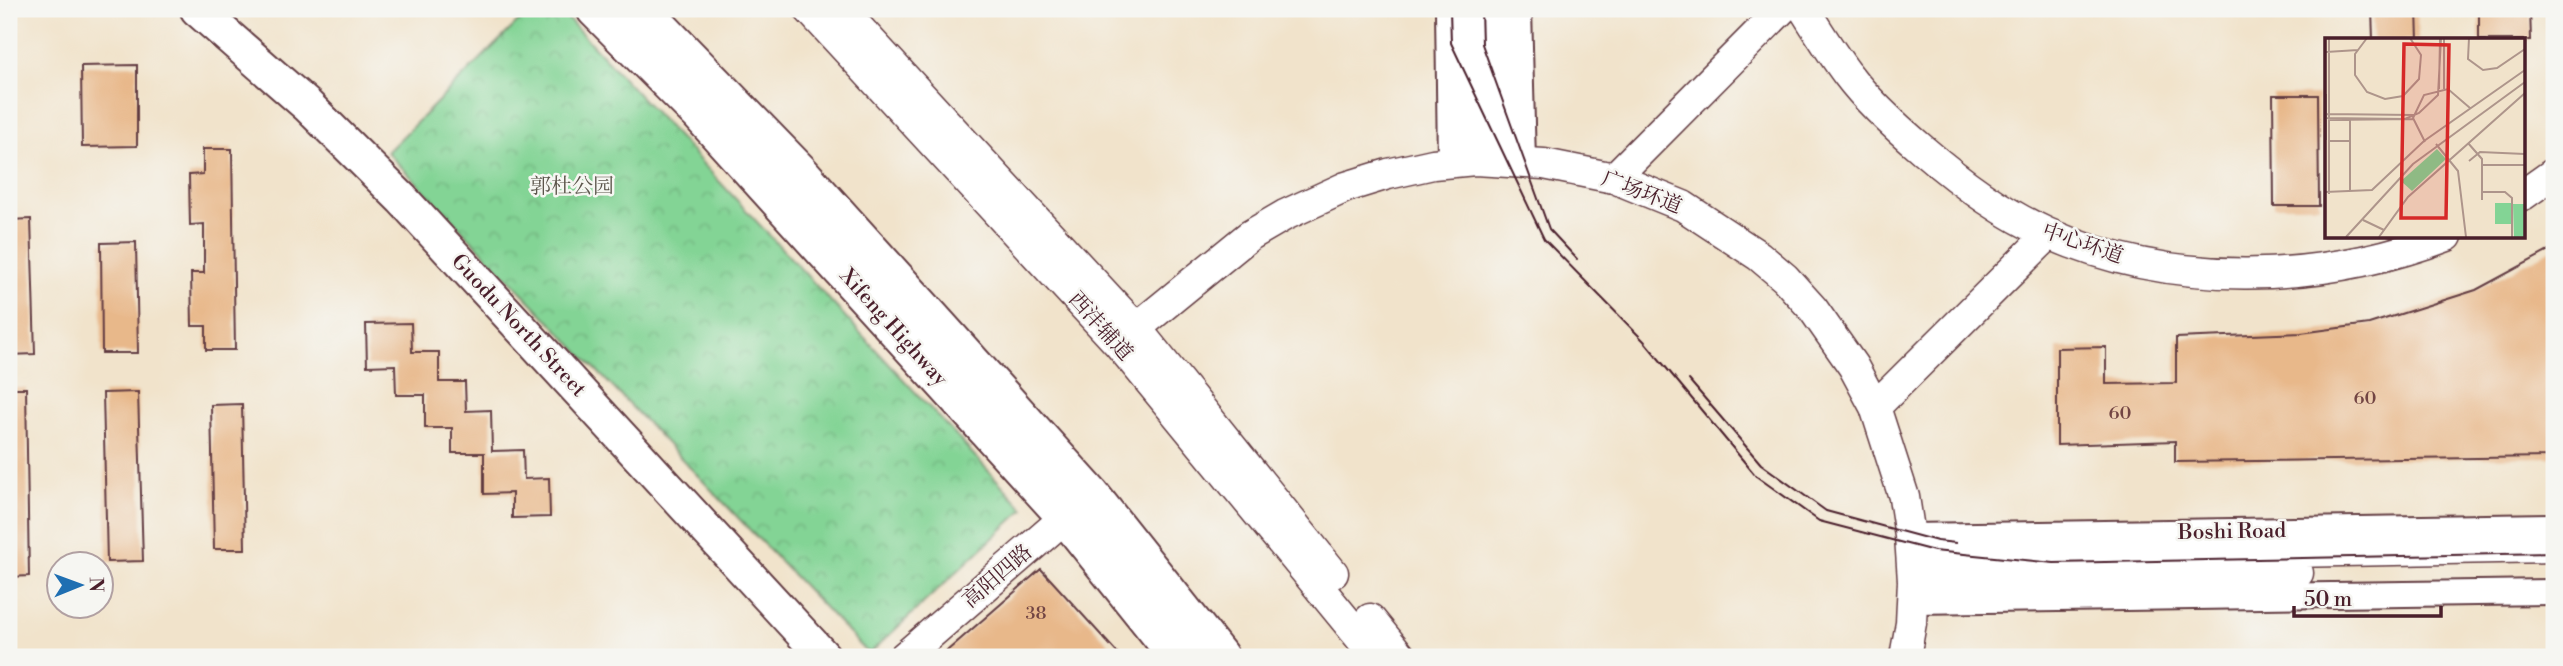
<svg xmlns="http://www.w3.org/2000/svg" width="2563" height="666" viewBox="0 0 2563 666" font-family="'Libre Bodoni','Noto Serif SC',serif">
<defs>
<pattern id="park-crowns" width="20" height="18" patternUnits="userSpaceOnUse" patternTransform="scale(1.75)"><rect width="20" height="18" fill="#83d495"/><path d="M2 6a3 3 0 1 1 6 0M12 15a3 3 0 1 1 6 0" fill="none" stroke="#73b681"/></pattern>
</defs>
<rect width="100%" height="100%" fill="#f6f6f2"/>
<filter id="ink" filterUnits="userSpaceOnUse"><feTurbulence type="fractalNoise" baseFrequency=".0143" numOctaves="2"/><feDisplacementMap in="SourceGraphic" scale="14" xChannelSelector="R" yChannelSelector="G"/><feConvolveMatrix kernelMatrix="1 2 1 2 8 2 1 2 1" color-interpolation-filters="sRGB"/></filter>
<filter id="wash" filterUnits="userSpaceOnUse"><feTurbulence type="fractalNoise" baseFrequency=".00686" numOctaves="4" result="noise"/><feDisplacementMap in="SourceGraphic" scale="28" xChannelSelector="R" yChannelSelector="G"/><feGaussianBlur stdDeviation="1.57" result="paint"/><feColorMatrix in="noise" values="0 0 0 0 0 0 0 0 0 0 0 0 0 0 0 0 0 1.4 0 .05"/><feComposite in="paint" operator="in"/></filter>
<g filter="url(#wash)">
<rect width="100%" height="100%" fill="#f1e3cb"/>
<!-- park -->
<path fill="url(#park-crowns)" stroke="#667a60" stroke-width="2" d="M 531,9 L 559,9 L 1024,509 L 869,654 L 387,152 Z"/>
<g id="blocks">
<!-- building -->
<path fill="#e8b88a" d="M 2372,9 L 2417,9 L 2418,40 L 2373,40 Z
M 2479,9 L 2530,9 L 2531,40 L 2479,40 Z
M 137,65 L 137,146 L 82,147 L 81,66 Z
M 2273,95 L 2318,95 L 2319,206 L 2274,206 Z
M 203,149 L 232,149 L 235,350 L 206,350 L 206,326 L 192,326 L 191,273 L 204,273 L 204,224 L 190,225 L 189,175 L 203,174 Z
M 31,219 L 35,354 L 9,355 L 9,220 Z
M 136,242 L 138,353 L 102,353 L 101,243 Z
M 2554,248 L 2554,457 L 2175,462 L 2175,441 L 2057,445 L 2057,348 L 2106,347 L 2106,384 L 2176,383 L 2176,338 L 2301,333 L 2369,324 L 2476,290 Z
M 411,323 L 412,352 L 439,352 L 439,382 L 465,382 L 466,411 L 491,410 L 492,451 L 523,450 L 524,479 L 549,478 L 550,517 L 512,518 L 512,493 L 484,494 L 484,453 L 452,453 L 452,428 L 425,428 L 425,395 L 396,395 L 395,365 L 367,366 L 366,324 Z
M 9,388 L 26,388 L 29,576 L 9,577 Z
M 138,392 L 143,561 L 107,562 L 103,393 Z
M 242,404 L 245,549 L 214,549 L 211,405 Z
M 1041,569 L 1121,657 L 940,657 Z"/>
</g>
</g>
<g filter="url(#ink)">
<use href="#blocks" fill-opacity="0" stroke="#633c43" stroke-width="2"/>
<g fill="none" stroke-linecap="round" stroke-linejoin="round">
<defs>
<path id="minor" d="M 1448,9 L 1450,163
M 1519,9 L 1523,162
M 1910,536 L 2554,526
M 1912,601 L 2554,592"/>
<path id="tertiary" d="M 809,9 L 1118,343 L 1376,657
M 841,9 L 1135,327 L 1333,573
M 1473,9 L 1475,160
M 1493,9 L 1497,160
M 1804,9 C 1818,31 1832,54 1848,75 C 1869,103 1897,128 1923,150 C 1960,182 2002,213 2047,233 C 2173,289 2320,284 2447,236
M 1614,178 L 1782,9
M 2523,195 L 2554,173
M 1118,343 L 1249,236 L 1285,215 L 1346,187 L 1388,174 L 1433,164 L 1475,160 L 1544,164 L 1614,178 L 1683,206 L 1759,256 L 1785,278 L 1813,309 L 1853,366 L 1875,407 L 1904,497 L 1910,536 L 1913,581 L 1911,623 L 1905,657
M 1875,407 L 2049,234
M 1912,559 L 2554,547
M 1913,581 L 2298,573
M 1370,619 L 1401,657
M 904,657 L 1082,503"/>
<path id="secondary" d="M 197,9 L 308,106 L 402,199 L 824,657"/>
<path id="trunk" d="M 596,9 L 700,113 L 1066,516 L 1179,657
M 641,9 L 798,171 L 1091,496 L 1219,657"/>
</defs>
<!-- minor casing -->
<use href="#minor" stroke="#633c43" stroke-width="28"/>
<!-- tertiary casing -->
<use href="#tertiary" stroke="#633c43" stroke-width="33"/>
<!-- secondary casing -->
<use href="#secondary" stroke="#633c43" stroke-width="37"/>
<!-- trunk casing -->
<use href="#trunk" stroke="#633c43" stroke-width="42"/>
<!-- minor -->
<use href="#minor" stroke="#fff" stroke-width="24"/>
<!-- tertiary -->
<use href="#tertiary" stroke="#fff" stroke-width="30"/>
<!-- secondary -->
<use href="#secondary" stroke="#fff" stroke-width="33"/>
<!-- trunk -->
<use href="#trunk" stroke="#fff" stroke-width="38"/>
<!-- tram -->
<path stroke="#4a1f2b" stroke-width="2" d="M 1450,9 L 1451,43 L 1544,239 L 1644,341 L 1756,476 L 1819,521 L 1934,551 L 2054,563 L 2554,553
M 1481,9 L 1482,44 L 1549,229 L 1577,259
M 1689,380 L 1761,464 L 1826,511 L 1937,541 L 1956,543"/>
</g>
</g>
<g text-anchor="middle" stroke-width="5" stroke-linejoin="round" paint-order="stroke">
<!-- number labels -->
<g font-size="18" fill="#724543">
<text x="2365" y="404">60</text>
<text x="2120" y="419">60</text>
<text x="1036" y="619">38</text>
</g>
<!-- park labels -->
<g font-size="21" fill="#5b554b" stroke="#f6f6f2">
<text x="572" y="193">郭杜公园</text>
</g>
<!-- street labels -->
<g font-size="21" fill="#4a1f2b" stroke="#f6f6f2">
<text transform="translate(1642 192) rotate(21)" y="7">广场环道</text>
<text transform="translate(2083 243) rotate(19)" y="7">中心环道</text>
<text transform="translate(519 325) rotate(47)" y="7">Guodu North Street</text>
<text transform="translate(1101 326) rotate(48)" y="7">西沣辅道</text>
<text transform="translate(894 327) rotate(48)" y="7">Xifeng Highway</text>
<text transform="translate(2232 531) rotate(-1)" y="7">Boshi Road</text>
<text transform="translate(997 576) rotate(-41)" y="7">高阳四路</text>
</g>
</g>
<!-- overview -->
<g transform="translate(2325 38)">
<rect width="200" height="200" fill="#f1e3cb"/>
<path d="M 170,165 L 186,165 L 186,186 L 170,186 ZM 188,166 L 199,166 L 199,199 L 189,199 Z" fill="#83d495"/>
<path d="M 112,111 L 121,121 L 87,153 L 76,143 Z" fill="#83d495"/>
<path fill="none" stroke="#ae958b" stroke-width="2" d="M 4,0 L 4,156M 42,0 L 30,16 L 30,37 L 42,54 L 60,61 L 78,58 L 94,41 L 96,17 L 85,0M 144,0 L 143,21 L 158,32 L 172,30 L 200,11M 1,14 L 33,12M 114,51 L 115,0M 119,51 L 119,0M 1,76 L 89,77M 0,80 L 80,81 L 94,75 L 113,57 L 116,0M 3,82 L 89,81M 1,102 L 1,56M 3,103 L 25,103M 100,104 L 88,80 L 99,57 L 123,51 L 145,70M 143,105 L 157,121 L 157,162M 111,106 L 133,133 L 141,199M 144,123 L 155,114 L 200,116M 157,127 L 200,127M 0,154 L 47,152 L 99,103 L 200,32M 25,154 L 25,80M 157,154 L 180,154 L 187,160 L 187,199M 38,182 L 59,192M 21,199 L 88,126 L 200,44M 54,199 L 83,159 L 200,55"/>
<path fill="#d62828" fill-opacity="0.15" stroke="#d62828" stroke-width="3.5" d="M 79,6 L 124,7 L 121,180 L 76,180 Z"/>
<rect width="200" height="200" fill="none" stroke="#4a1f2b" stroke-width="3.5"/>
</g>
<!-- margin -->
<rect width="2563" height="666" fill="none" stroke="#f6f6f2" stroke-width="35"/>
<!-- north arrow -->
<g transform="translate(80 585) rotate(89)"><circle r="33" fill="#f6f6f2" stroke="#b1a0a2" stroke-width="2"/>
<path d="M0-5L12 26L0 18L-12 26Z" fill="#1f6fb2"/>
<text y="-10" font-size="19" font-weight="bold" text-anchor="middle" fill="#4a1f2b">N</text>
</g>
<!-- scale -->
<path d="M2294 606v10h147v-10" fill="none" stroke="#4a1f2b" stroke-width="3.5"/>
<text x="2304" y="606" font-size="21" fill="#4a1f2b" stroke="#f6f6f2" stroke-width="5" paint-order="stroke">50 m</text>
</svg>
